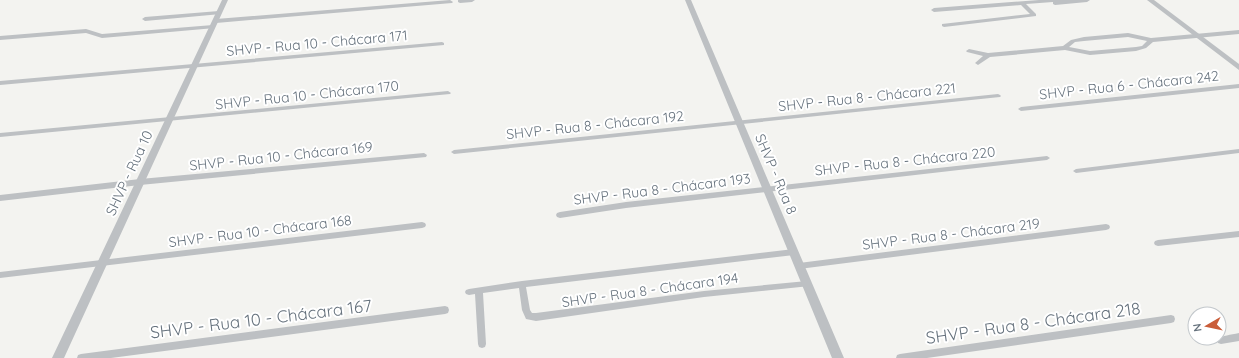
<svg xmlns="http://www.w3.org/2000/svg" width="1239" height="358" viewBox="0 0 1239 358" font-family="Quicksand,sans-serif">
<rect width="100%" height="100%" fill="#f3f3f0"/>
<g fill="none" stroke-linecap="round" stroke-linejoin="round">
<!-- minor -->
<path fill="#bdc0c3" fill-rule="evenodd" d="M 450,0 L 453,2 L 452,3 L 216,23 L 213,21 L 216,19 Z
M 458,0 L 475,0 L 472,2 L 460,3 L 458,2 Z
M 1039,0 L 1090,0 L 1087,2 L 1055,5 L 1053,4 L 1053,2 L 1026,4 L 1036,14 L 1036,16 L 944,27 L 942,26 L 942,24 L 1030,14 L 1021,5 L 934,12 L 931,10 L 934,8 Z
M 219,11 L 221,12 L 221,14 L 145,21 L 142,19 L 145,17 Z
M 213,25 L 215,26 L 215,28 L 102,38 L 86,33 L 0,40 L 0,36 L 86,29 L 102,34 Z
M 1239,30 L 1239,34 L 1153,42 L 1146,48 L 1136,51 L 1090,55 L 1065,50 L 990,57 L 978,65 L 975,63 L 983,56 L 967,52 L 966,51 L 969,49 L 988,53 L 1063,46 L 1071,40 L 1084,37 L 1128,33 L 1151,38 ZM 1128,37 L 1147,41 L 1142,46 L 1136,47 L 1090,51 L 1069,47 L 1075,42 L 1084,41 Z
M 442,42 L 444,43 L 444,45 L 0,85 L 0,81 Z
M 1239,84 L 1239,88 L 1021,111 L 1018,109 L 1021,107 Z
M 448,91 L 451,93 L 450,94 L 0,137 L 0,133 Z
M 998,94 L 1000,95 L 1001,96 L 1000,97 L 454,154 L 451,152 L 454,150 Z
M 1239,149 L 1239,153 L 1076,173 L 1073,171 L 1076,169 Z
M 424,153 L 427,155 L 426,157 L 140,185 L 0,201 L 0,195 L 140,179 Z
M 1047,156 L 1050,158 L 1047,160 L 626,208 L 560,218 L 557,217 L 556,215 L 557,213 L 560,212 L 626,202 Z
M 422,222 L 425,223 L 426,225 L 425,227 L 422,228 L 0,278 L 0,272 Z
M 1106,224 L 1109,225 L 1110,227 L 1109,229 L 1106,230 L 799,269 L 796,268 L 795,266 L 796,264 L 799,263 Z
M 1239,231 L 1239,237 L 1158,246 L 1155,245 L 1154,243 L 1155,241 L 1158,240 Z
M 794,249 L 797,250 L 798,252 L 797,254 L 794,255 L 526,287 L 530,310 L 532,313 L 536,313 L 704,291 L 807,281 L 810,282 L 811,284 L 810,286 L 704,297 L 536,321 L 526,319 L 522,310 L 519,288 L 483,293 L 486,344 L 485,347 L 482,348 L 479,347 L 478,344 L 475,294 L 469,295 L 466,294 L 465,292 L 466,290 L 469,289 L 522,281 Z
M 445,306 L 448,307 L 449,310 L 448,313 L 445,314 L 111,358 L 77,358 L 78,355 L 81,354 Z
M 1171,315 L 1174,316 L 1175,319 L 1174,322 L 1171,323 L 927,358 L 896,358 L 897,355 L 900,354 Z
M 1239,333 L 1239,341 L 1221,344 L 1218,343 L 1217,340 C 1223,335 1230,335 1239,333 Z"/>
<!-- tertiary -->
<path fill="#bdc0c3" fill-rule="evenodd" d="M 222,0 L 228,0 L 64,358 L 52,358 Z
M 685,0 L 691,0 L 844,358 L 832,358 Z
M 1147,0 L 1154,0 L 1239,64 L 1239,70 Z"/>
</g>
<g text-anchor="middle" stroke-width="4" stroke-linejoin="round" paint-order="stroke">
<!-- street labels -->
<g font-size="14" fill="#66727d" stroke="#fff">
<text transform="translate(317 43) rotate(-5)" y="5">SHVP - Rua 10 - Chácara 171</text>
<text transform="translate(1129 85) rotate(-6)" y="5">SHVP - Rua 6 - Chácara 242</text>
<text transform="translate(307 95) rotate(-6)" y="5">SHVP - Rua 10 - Chácara 170</text>
<text transform="translate(867 97) rotate(-6)" y="5">SHVP - Rua 8 - Chácara 221</text>
<text transform="translate(595 125) rotate(-6)" y="5">SHVP - Rua 8 - Chácara 192</text>
<text transform="translate(281 156) rotate(-6)" y="5">SHVP - Rua 10 - Chácara 169</text>
<text transform="translate(905 161) rotate(-6)" y="5">SHVP - Rua 8 - Chácara 220</text>
<text transform="translate(129 173) rotate(-65)" y="5">SHVP - Rua 10</text>
<text transform="translate(776 174) rotate(67)" y="5">SHVP - Rua 8</text>
<text transform="translate(662 189) rotate(-7)" y="5">SHVP - Rua 8 - Chácara 193</text>
<text transform="translate(260 231) rotate(-7)" y="5">SHVP - Rua 10 - Chácara 168</text>
<text transform="translate(951 234) rotate(-7)" y="5">SHVP - Rua 8 - Chácara 219</text>
<text transform="translate(650 290) rotate(-8)" y="5">SHVP - Rua 8 - Chácara 194</text>
</g>
<!-- near-street labels -->
<g font-size="17" fill="#66727d" stroke="#fff">
<text transform="translate(261 319) rotate(-7)" y="6">SHVP - Rua 10 - Chácara 167</text>
<text transform="translate(1033 323) rotate(-8)" y="6">SHVP - Rua 8 - Chácara 218</text>
</g>
</g>
<!-- north arrow -->
<g transform="translate(1207 326) rotate(261)"><circle r="19" fill="#ffffff" stroke="#c2c7cb"/>
<path d="M0-3L7 15L0 10L-7 15Z" fill="#ca5d39"/>
<text y="-6" font-size="11" font-weight="bold" text-anchor="middle" fill="#66727d">N</text>
</g>
</svg>
